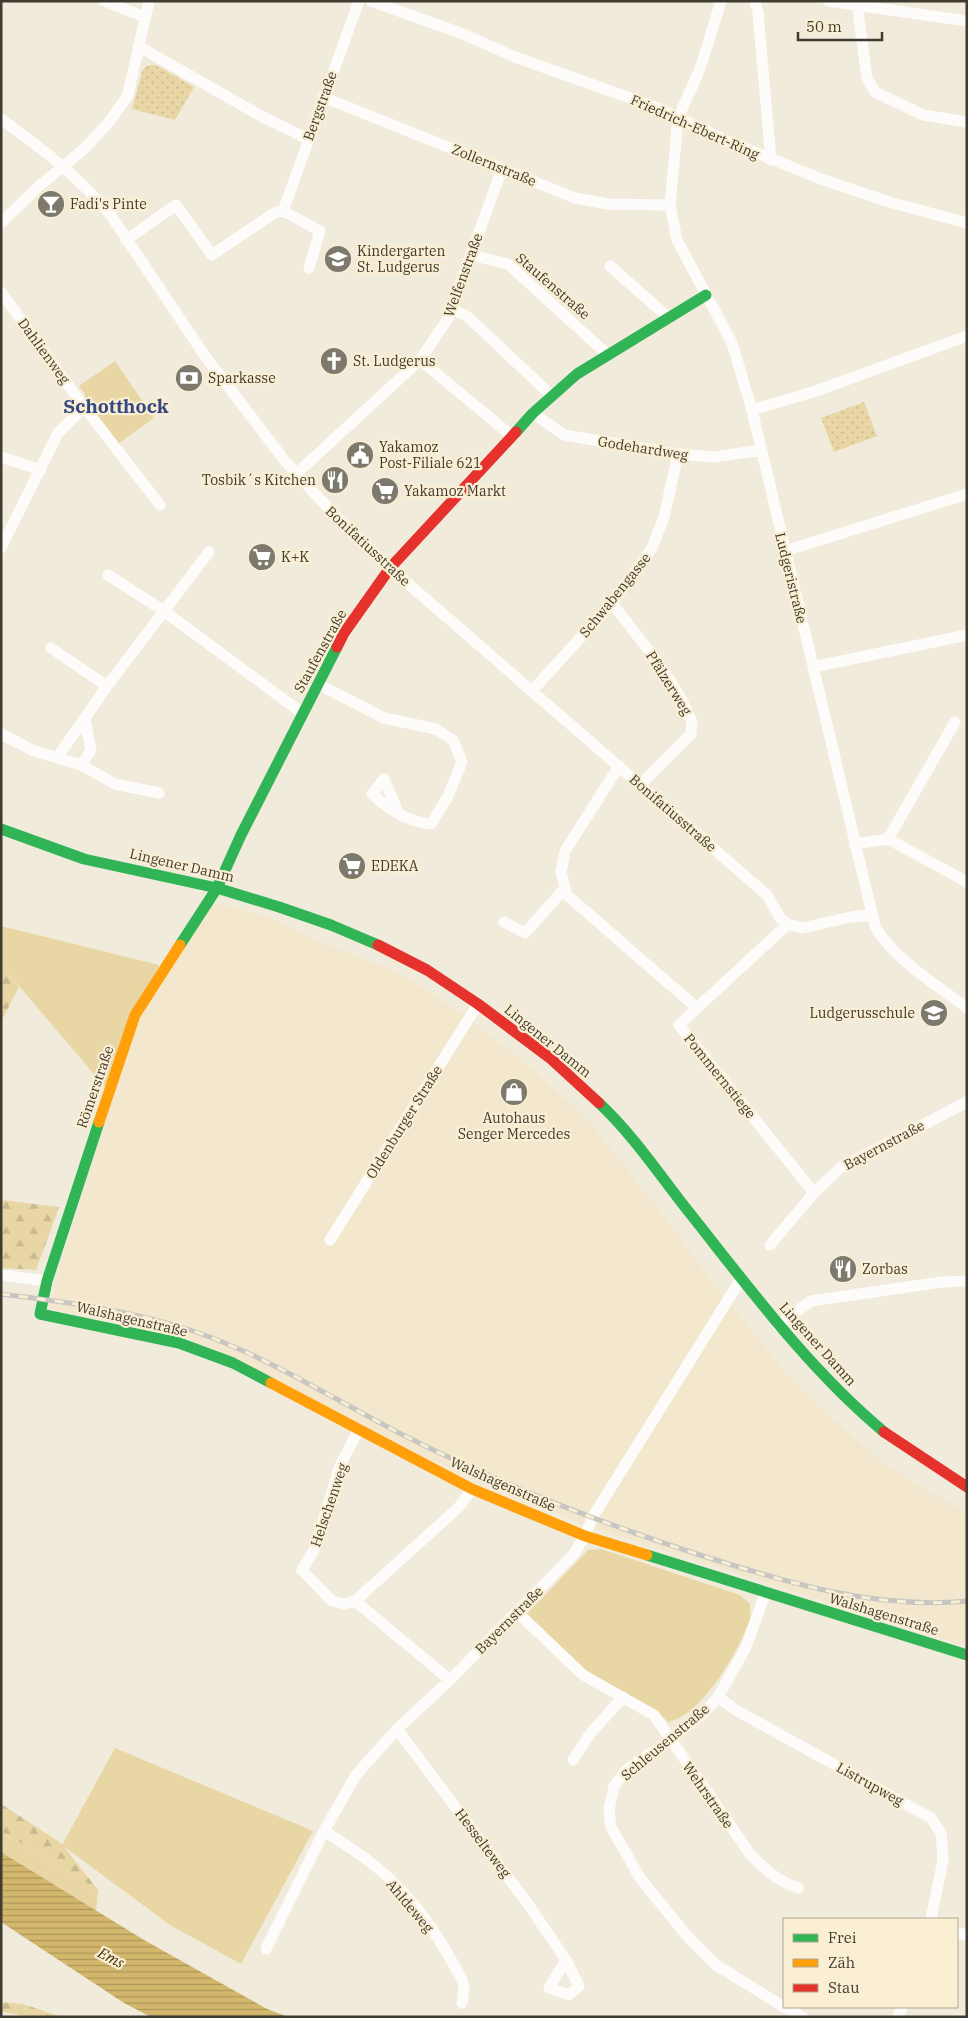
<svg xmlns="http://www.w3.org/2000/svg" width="968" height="2018" viewBox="0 0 968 2018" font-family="'IBM Plex Serif',serif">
<defs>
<pattern id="forest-firs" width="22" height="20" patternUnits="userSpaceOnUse" patternTransform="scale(1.25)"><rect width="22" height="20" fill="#e9d6a5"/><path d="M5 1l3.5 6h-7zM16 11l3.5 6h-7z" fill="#c9b98e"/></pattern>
<pattern id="park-dots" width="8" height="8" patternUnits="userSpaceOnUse" patternTransform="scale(1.25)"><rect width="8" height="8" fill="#e9d6a5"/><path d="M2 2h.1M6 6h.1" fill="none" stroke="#c9b98e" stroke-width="1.8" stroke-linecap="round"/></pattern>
<pattern id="water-rules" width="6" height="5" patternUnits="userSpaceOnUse" patternTransform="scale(1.25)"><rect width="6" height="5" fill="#d3b76d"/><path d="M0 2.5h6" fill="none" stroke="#ad965a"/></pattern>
</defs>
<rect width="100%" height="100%" fill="#f1ebdc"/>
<!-- built -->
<path fill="#f3e8ce" d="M 212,902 L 268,917 L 315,939 L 388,969 L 412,981 L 464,1015 L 535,1071 L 593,1126 L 673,1228 L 714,1285 L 782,1368 L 821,1408 L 879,1460 L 929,1492 L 967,1512 L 967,1646 L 597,1529 L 484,1485 L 189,1339 L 142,1325 L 50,1309 L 60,1267 L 137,1016 Z"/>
<!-- grass -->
<path fill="#e9d6a5" d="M 115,361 L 154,418 L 118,444 L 85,404 L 85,394 L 79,386 Z
M 1,926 L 159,965 L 106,1088 L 1,965 Z
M 601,1549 L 740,1595 L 750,1604 C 750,1609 751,1614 750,1619 C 740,1649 701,1717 668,1722 L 658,1712 L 588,1672 L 526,1615 L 588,1550 Z
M 115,1748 L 313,1831 L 241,1964 L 170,1925 L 62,1845 Z
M 1,1831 L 98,1890 L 96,1911 L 1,1852 Z"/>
<!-- forest -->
<path fill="url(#forest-firs)" d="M 1,965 L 19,987 L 1,1022 Z
M 1,1200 L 59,1207 L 36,1270 L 1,1268 Z
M 1,1804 L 61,1843 L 98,1890 L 1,1831 Z
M 1,2002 L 23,2004 L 62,2017 L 30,2017 L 4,2012 L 1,2011 Z"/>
<!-- park -->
<path fill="url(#park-dots)" d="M 151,65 L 156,65 L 194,87 L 175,120 L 132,109 L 142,72 L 145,67 Z
M 864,402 L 877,436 L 834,452 L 821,418 Z"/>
<!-- water -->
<path fill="url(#water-rules)" d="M 1,1852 L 144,1940 L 267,2009 L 288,2017 L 151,2017 L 124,2003 L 1,1922 Z"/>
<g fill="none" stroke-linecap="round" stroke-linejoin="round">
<!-- street -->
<path stroke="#fdfcfa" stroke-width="11" d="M 104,1 L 145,17
M 371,1 L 463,34 L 515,57 L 658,108 L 725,140 L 821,179 L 889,202 L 967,223
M 721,1 L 700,69 L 678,118 L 670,205 L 677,240 L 732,343 L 752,410 L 875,926 C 892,958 938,986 967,1008
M 755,1 L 758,13 L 771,160
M 828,1 L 967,21
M 857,4 L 867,78 L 875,92 L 923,115 L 967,122
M 138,46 L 261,116 L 308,139
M 323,97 L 575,198 L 608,204 L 670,205
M 1,119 C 41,148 78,176 110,214 L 205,356 L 285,461 L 332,512 L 390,568 L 767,895 L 780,918 L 788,924 L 802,928 L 851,917 L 871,915
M 283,211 L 320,231 L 309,268
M 1,223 L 38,187 L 84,149 L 109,122 L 128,95 L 149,1
M 126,240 L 176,205 L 212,255 L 274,213 L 283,211 L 359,1
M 470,255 L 508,264 L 608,355
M 610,266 L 669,318
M 1,292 L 84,407 L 160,505
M 451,309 L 467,316 L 552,396
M 420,360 L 512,436
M 752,410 L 816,391 L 967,336
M 533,413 L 564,435 L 678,454 L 714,457 L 761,450
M 1,457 L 41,470
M 296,474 L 420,360 L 447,320 L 502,169
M 1,548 L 58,433 L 84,407
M 785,551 L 967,494
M 108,575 L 164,611 L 302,713
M 612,603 L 660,665 L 679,695 L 692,722 L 691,734 L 640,785
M 51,648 L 107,686
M 813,667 L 967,635
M 318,684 L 384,718 L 436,729 L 453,740 L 462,762 L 448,796 L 431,824 C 409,822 388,809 372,794 L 384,779 L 398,812
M 532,691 L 612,603 L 652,548 L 664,517 L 678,454
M 1,734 L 34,751 L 81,765 L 115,784 L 159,793
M 57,758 L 107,686 L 209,552
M 81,765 L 91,750 L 85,719
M 619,766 L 565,851 L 561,872 L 567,895 L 697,1008 L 679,1025 L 814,1193
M 888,839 L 955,722
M 854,844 L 888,839 L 967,882
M 504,922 L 525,933 L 565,888
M 697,1008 L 788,924
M 330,1240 L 478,1004
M 770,1245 L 814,1193 L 840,1168 L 967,1102
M 1,1275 L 47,1281
M 778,1325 L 811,1301 L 942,1282 L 967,1281
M 359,1429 L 339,1468 L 315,1548 L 302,1570 L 332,1601 L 344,1604 L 355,1601 L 450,1680
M 765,1594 L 746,1647 L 718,1697 L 705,1712 L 670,1740 L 626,1770 L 614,1786 L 609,1810 L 611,1827 L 640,1878 L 688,1937 L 716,1965 L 784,2007
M 355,1601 L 459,1507 L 472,1489
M 517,1612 L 583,1675 L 654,1715 L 750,1854 C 765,1869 777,1881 798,1888
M 718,1697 L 734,1709 L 931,1818 L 941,1833 L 943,1860 L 931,1919
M 397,1729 L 528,1904 L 566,1960 L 579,1986 L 569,1995 L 549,1988 L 566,1960
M 573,1760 L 590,1734 L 623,1697
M 324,1831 C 348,1846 373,1862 393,1882 C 421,1909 444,1945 462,1980 L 464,1989 L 462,2003
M 957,1933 L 967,1935
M 266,1949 L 324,1831 L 356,1775 L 397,1729 L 450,1680 L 573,1555 L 585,1536 L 592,1518 L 741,1279
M 785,2007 L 802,2017
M 898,2017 L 902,2007"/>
<!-- fast -->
<path stroke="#30b455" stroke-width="11" d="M 516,432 L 533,413 L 577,374 L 706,295
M 1,829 L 84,859 L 217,888 L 279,907 L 331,925 L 378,945
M 180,945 L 217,888 L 241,835 L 337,647
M 599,1103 C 630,1132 655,1168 681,1202 C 745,1282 805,1366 884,1432
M 99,1122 L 47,1281 L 40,1314 L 179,1343 L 233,1363 L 271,1383
M 647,1555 L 967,1655"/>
<!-- slow -->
<path stroke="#ff9f0a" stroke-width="11" d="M 99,1122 L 135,1015 L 180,945
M 271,1383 L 472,1489 L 585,1536 L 647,1555"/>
<!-- jam -->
<path stroke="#e5322d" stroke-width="11" d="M 337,647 L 344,633 L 390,568 L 516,432
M 378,945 L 427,970 L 478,1004 L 550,1058 L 599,1103
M 884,1432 L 967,1487"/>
<defs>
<path id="rail" d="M 1,1294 C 66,1302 131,1310 193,1331 C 265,1355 337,1401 405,1436 C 500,1484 598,1522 700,1555 C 785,1582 876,1610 967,1601"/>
</defs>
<!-- rail casing -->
<use href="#rail" stroke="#c7c6c2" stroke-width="5"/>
<!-- rail -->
<use href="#rail" stroke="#faefd3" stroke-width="3" stroke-dasharray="9" stroke-linecap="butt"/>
</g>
<!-- icons -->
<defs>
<symbol id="bar-disc" viewBox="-11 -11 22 22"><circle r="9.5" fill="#7e796d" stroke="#faefd3"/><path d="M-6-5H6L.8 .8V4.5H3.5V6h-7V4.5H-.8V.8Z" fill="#fff"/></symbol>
<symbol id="school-disc" viewBox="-11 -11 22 22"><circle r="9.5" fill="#7e796d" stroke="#faefd3"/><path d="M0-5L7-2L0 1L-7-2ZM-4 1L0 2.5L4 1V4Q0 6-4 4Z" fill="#fff"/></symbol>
<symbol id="church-disc" viewBox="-11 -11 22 22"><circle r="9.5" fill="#7e796d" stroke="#faefd3"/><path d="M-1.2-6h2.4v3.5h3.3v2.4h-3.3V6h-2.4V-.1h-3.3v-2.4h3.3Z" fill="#fff"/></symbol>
<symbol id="bank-disc" viewBox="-11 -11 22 22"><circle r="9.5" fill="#7e796d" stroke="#faefd3"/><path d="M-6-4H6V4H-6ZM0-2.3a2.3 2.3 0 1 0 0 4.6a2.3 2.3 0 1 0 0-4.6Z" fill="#fff"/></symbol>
<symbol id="civic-disc" viewBox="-11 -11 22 22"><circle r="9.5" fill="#7e796d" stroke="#faefd3"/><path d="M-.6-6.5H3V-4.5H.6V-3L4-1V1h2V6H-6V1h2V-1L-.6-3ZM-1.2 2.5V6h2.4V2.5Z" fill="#fff"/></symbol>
<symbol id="restaurant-disc" viewBox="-11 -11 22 22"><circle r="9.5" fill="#7e796d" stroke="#faefd3"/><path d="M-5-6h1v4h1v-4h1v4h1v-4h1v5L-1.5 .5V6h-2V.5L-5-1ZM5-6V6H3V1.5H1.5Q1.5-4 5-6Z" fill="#fff"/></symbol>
<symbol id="supermarket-disc" viewBox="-11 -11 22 22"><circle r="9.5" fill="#7e796d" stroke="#faefd3"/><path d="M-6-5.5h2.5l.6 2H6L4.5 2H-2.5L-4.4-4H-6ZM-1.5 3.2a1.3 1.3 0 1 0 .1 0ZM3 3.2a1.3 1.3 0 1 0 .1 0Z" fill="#fff"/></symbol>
<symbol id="shop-disc" viewBox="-11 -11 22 22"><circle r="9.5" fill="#7e796d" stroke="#faefd3"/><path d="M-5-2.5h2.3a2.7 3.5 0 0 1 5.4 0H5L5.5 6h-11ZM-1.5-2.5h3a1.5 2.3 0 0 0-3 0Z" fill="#fff"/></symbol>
</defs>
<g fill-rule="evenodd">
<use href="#bar-disc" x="35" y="188" width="32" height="32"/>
<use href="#school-disc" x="322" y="243" width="32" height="32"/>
<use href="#church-disc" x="318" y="345" width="32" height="32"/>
<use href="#bank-disc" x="173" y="362" width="32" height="32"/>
<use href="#civic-disc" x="344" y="439" width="32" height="32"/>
<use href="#restaurant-disc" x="319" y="464" width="32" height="32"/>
<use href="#supermarket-disc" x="369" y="475" width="32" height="32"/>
<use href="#supermarket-disc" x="246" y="541" width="32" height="32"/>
<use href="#supermarket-disc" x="336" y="850" width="32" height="32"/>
<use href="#school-disc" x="918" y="997" width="32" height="32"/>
<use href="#shop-disc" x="498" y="1076" width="32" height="32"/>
<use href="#restaurant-disc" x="827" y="1253" width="32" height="32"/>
</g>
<g text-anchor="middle" stroke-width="4.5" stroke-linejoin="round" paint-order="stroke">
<!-- street labels -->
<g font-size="14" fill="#403b31" stroke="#faefd3">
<text transform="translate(320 106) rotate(-70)" y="5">Bergstraße</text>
<text transform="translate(695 127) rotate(24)" y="5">Friedrich-Ebert-Ring</text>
<text transform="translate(494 165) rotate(22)" y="5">Zollernstraße</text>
<text transform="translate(463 275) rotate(-70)" y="5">Welfenstraße</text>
<text transform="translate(553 286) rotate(41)" y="5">Staufenstraße</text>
<text transform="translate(44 351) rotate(54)" y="5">Dahlienweg</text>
<text transform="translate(643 448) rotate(9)" y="5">Godehardweg</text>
<text transform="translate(368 546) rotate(43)" y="5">Bonifatiusstraße</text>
<text transform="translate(791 578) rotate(76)" y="5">Ludgeristraße</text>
<text transform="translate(615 595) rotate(-51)" y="5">Schwabengasse</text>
<text transform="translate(320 651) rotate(-61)" y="5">Staufenstraße</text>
<text transform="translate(669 683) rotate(58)" y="5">Pfälzerweg</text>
<text transform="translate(673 813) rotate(41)" y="5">Bonifatiusstraße</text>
<text transform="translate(182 865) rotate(13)" y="5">Lingener Damm</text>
<text transform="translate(548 1041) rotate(39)" y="5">Lingener Damm</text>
<text transform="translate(720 1076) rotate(51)" y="5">Pommernstiege</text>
<text transform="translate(95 1087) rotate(-71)" y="5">Römerstraße</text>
<text transform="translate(404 1122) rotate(-58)" y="5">Oldenburger Straße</text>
<text transform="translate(884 1145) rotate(-28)" y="5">Bayernstraße</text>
<text transform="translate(132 1319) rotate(13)" y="5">Walshagenstraße</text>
<text transform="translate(818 1344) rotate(48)" y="5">Lingener Damm</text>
<text transform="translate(503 1484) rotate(24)" y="5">Walshagenstraße</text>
<text transform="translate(329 1505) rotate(-71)" y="5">Helschenweg</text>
<text transform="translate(884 1614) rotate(17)" y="5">Walshagenstraße</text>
<text transform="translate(509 1620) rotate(-45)" y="5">Bayernstraße</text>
<text transform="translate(665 1742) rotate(-40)" y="5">Schleusenstraße</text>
<text transform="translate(870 1784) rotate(29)" y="5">Listrupweg</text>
<text transform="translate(708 1795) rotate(55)" y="5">Wehrstraße</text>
<text transform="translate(483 1843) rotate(53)" y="5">Hesselteweg</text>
<text transform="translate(410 1906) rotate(50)" y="5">Ahldeweg</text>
</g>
<!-- poi labels -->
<g font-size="14" fill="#403b31" stroke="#faefd3" text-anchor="start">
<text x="70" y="209">Fadi's Pinte</text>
<text x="357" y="256">Kindergarten<tspan x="357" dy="16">St. Ludgerus</tspan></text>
<text x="353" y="366">St. Ludgerus</text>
<text x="208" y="383">Sparkasse</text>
<text x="379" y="452">Yakamoz<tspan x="379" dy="16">Post-Filiale 621</tspan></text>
<text x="316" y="485" text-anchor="end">Tosbik´s Kitchen</text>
<text x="404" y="496">Yakamoz Markt</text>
<text x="281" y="562">K+K</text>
<text x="371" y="871">EDEKA</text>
<text x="915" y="1018" text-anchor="end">Ludgerusschule</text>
<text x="514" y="1123" text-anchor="middle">Autohaus<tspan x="514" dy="16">Senger Mercedes</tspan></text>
<text x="862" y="1274">Zorbas</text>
</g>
<!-- water labels -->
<g font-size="15" font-style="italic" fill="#3f2f03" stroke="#faefd3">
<text transform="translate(111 1958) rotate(27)" y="5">Ems</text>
</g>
<!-- district labels -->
<g font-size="19" font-weight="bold" fill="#354983" stroke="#faefd3">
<text x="116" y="413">Schotthock</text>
</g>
</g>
<!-- border -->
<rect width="968" height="2018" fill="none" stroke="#403b31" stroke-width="5"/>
<!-- legend -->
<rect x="783" y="1918" width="175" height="90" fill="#faefd3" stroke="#b0a792"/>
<rect x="793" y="1934" width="25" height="8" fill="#30b455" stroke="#b0a792"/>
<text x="828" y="1943" font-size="15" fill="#403b31">Frei</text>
<rect x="793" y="1959" width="25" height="8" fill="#ff9f0a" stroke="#b0a792"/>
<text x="828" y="1968" font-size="15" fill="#403b31">Zäh</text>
<rect x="793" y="1984" width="25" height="8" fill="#e5322d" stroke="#b0a792"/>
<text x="828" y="1993" font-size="15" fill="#403b31">Stau</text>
<!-- scale -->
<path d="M798 32v8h84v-8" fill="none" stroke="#403b31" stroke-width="2.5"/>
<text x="806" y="32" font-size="15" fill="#403b31" stroke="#faefd3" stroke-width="4" paint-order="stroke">50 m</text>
</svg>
